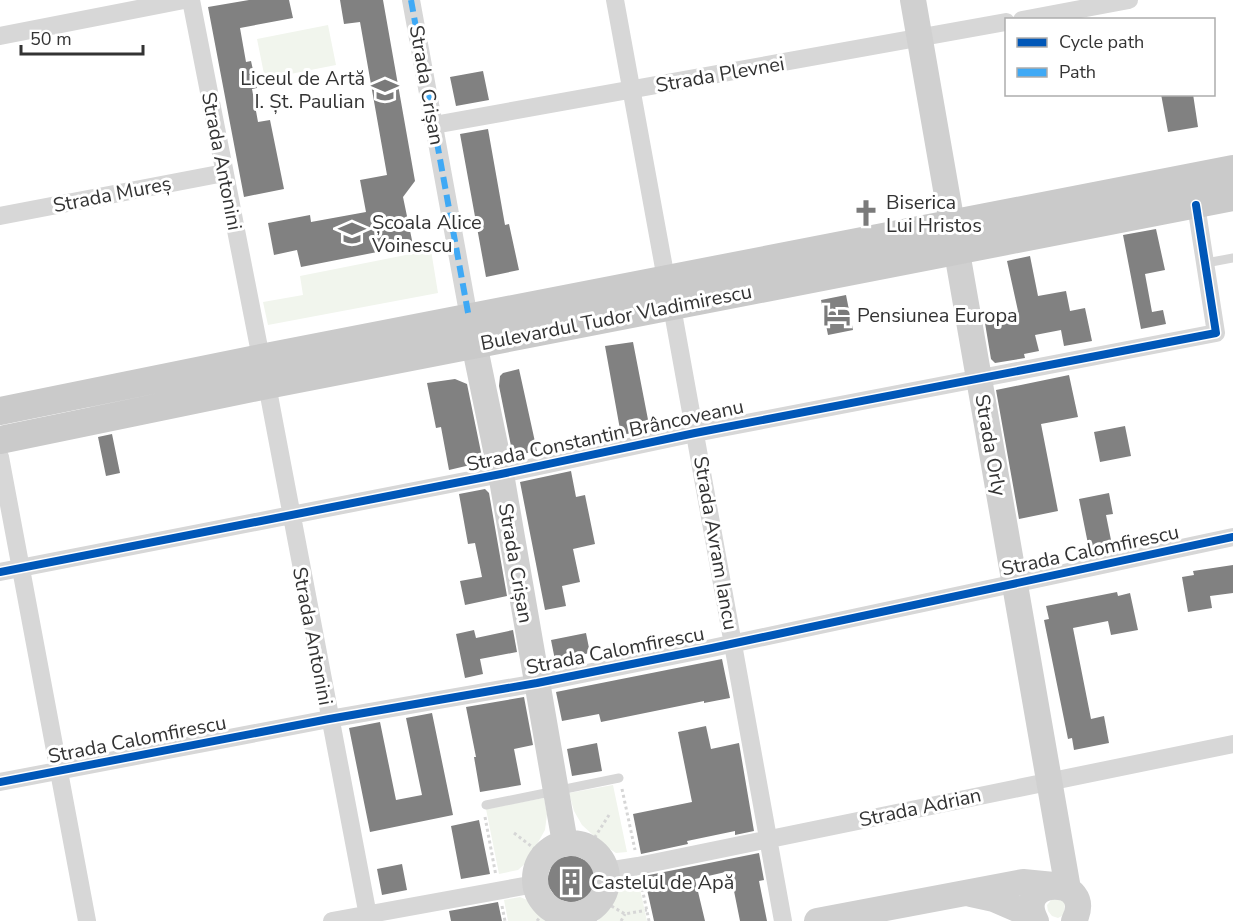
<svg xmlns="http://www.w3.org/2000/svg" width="1233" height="921" viewBox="0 0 1233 921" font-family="'Nunito Sans',sans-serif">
<rect width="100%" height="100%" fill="#fff"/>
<!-- green -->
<path fill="#f1f5ed" d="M 328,25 L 336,65 L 265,79 L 257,39 Z
M 431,250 L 438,293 L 268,325 L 263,302 L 303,295 L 300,276 Z
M 613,785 L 627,852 L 616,853 L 605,846 L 582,825 L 574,811 L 569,793 Z
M 544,798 L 547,814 L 545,830 L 527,862 L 518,870 L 499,874 L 486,809 Z
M 637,875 L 647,921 L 598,921 C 607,901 620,887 637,875 Z
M 520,897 L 532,902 L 554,921 L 508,921 L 504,900 Z
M 1053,898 L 1065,902 L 1064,915 L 1058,918 L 1052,916 L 1048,911 L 1047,905 Z"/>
<!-- building -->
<path fill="#818181" d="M 249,0 L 289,0 L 293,18 L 240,28 L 246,62 L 251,61 L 257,88 L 252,89 L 258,122 L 270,120 L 284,189 L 244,197 L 208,7 Z
M 340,0 L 383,0 L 415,181 L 403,197 L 413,245 L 301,267 L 297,250 L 274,255 L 268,223 L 310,215 L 311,222 L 366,212 L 360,180 L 387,175 L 360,22 L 344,24 Z
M 483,71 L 489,100 L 456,106 L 450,77 Z
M 1161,94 L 1193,94 L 1198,127 L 1168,132 Z
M 488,129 L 505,225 L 509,224 L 519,270 L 486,277 L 460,134 Z
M 1156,229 L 1165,270 L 1145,274 L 1152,312 L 1163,310 L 1166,324 L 1141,329 L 1123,235 Z
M 1030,256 L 1038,296 L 1066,291 L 1070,311 L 1085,308 L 1092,341 L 1064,346 L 1061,330 L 1035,335 L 1039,351 L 1024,354 L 1025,358 L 995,363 L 991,359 L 985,323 L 987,317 L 1018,311 L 1007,261 Z
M 846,295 L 853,330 L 828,335 L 821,300 Z
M 633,342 L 650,430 L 621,435 L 605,346 Z
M 519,369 L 537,451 L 513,456 L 499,386 L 500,376 L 503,373 Z
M 1069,375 L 1078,417 L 1041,424 L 1058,511 L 1019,519 L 996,390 Z
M 455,379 L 467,384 L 483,462 L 449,470 L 441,427 L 436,428 L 427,383 Z
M 1125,426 L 1131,456 L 1100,462 L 1094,432 Z
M 112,434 L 120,473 L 106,476 L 98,437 Z
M 571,471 L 576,497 L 585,495 L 595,544 L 573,549 L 580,582 L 562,586 L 566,606 L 545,610 L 520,482 Z
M 485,489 L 489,493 L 507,596 L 465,605 L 460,581 L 482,577 L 475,543 L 468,544 L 459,494 Z
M 1109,493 L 1113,514 L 1106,515 L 1113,550 L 1090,554 L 1079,499 Z
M 1233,565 L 1233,593 L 1210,596 L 1212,608 L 1188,612 L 1182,577 L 1194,575 L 1193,571 Z
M 1117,592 L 1118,596 L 1130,593 L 1138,630 L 1111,635 L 1108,621 L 1073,628 L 1091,719 L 1104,716 L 1109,743 L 1074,750 L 1072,738 L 1068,739 L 1044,620 L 1049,619 L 1046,606 Z
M 474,630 L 476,638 L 513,630 L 517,652 L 480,659 L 483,674 L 465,678 L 456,634 Z
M 586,633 L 590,653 L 555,660 L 551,640 Z
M 722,659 L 730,698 L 704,703 L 704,701 L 601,722 L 599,714 L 562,721 L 556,692 Z
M 524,697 L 533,745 L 514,749 L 521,785 L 480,792 L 474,757 L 476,757 L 466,707 Z
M 432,713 L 453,815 L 370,832 L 349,728 L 380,722 L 396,800 L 422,795 L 406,718 Z
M 706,726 L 711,749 L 739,743 L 754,831 L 735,835 L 735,831 L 687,841 L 688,844 L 641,854 L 633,814 L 692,802 L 678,732 Z
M 597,743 L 602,771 L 572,776 L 567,749 Z
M 479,820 L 490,874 L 461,879 L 451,826 Z
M 759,853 L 764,880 L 759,881 L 767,921 L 740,921 L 730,871 L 695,879 L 705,921 L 654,921 L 644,876 Z
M 574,855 L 589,862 L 596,876 L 592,892 L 587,898 L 572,903 L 557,899 L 548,886 L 547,879 L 552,864 L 559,858 Z
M 402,864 L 407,890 L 382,895 L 377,869 Z
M 498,902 L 502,921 L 451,921 L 449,911 Z"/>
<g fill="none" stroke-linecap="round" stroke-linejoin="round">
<!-- path -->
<path stroke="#d6d6d6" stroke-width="3" stroke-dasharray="3 3" stroke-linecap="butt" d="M 622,789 L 635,850
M 485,817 L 496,876
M 514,833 L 535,849 L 542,858
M 586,846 L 595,837 L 609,815
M 641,883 L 649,921
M 601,900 L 625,914 L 647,910
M 502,906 L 505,921
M 537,921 L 548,907
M 621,921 L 625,914"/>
<!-- lane -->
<path stroke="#d7d7d7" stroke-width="9" d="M 1206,263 L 1233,258
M 486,805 L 619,778"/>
<!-- street -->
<path stroke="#d7d7d7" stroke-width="18" d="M 191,0 L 261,358
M 411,0 L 469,318
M 615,0 L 666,279
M 1022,20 L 1129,0
M 0,36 L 184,0
M 434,125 L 1006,22
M 0,216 L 224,173
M 672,307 L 783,921
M 267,385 L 369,921
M 0,457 L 87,921
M 0,572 L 501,474 L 695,433 L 1216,333 L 1196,205
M 0,782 L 329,719 L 537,683 L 712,648 L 1233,537
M 607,871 L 638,866 L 1233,744
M 332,921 L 535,884"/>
<!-- secondary -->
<path stroke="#d0d0d0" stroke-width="26" d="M 913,0 L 1068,889
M 470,324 L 501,474 L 565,843
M535 879a36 36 0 1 1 72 0a36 36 0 1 1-72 0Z
M 971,894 L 994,899 L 1033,916
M 817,921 L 1023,882 L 1054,885
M 1036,921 C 1012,876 1097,875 1074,921"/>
<!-- primary -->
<path stroke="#cacaca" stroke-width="28" d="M 0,411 L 261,358 L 1233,169
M 0,440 L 267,385 L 1233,197"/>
<!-- quiet -->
<path stroke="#3fa9f5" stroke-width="6" stroke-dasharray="12 6" stroke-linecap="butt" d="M 411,0 L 469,318"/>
<defs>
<path id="cycleway" d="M 0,572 L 501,474 L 695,433 L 1216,333 L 1196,205
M 0,782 L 329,719 L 537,683 L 712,648 L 1233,537"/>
</defs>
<!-- cycleway casing -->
<use href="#cycleway" stroke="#fff" stroke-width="11"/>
<!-- cycleway -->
<use href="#cycleway" stroke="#0057b8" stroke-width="8"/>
</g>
<!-- icons -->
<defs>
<symbol id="school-bare" viewBox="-9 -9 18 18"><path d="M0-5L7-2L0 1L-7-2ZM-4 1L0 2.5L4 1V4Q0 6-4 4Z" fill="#7a7a7a" stroke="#fff" stroke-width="2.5" paint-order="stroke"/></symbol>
<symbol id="church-bare" viewBox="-9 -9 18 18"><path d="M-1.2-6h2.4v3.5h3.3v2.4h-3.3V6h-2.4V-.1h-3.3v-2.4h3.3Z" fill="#7a7a7a" stroke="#fff" stroke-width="2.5" paint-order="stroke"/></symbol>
<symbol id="hotel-bare" viewBox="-9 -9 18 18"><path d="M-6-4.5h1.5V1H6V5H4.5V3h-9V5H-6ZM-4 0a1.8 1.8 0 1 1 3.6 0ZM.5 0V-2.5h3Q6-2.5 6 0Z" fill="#7a7a7a" stroke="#fff" stroke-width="2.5" paint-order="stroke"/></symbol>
<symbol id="building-bare" viewBox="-9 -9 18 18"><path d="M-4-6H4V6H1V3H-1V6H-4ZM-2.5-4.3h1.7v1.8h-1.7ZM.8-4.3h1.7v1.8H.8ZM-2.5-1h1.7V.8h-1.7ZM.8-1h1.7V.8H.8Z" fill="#7a7a7a" stroke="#fff" stroke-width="2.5" paint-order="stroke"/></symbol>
</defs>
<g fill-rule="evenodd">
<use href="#school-bare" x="366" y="71" width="38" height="38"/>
<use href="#church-bare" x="847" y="194" width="38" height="38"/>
<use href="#school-bare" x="333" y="214" width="38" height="38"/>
<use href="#hotel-bare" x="818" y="296" width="38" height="38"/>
<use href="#building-bare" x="552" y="863" width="38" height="38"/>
</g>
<g text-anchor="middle" stroke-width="6" stroke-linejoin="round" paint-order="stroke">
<!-- street labels -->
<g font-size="20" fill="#333" stroke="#fff">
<text transform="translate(720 74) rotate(-10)" y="7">Strada Plevnei</text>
<text transform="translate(427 85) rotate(80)" y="7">Strada Crișan</text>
<text transform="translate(222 161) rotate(79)" y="7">Strada Antonini</text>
<text transform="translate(112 194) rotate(-11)" y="7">Strada Mureș</text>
<text transform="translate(616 317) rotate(-11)" y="7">Bulevardul Tudor Vladimirescu</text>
<text transform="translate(605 435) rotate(-12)" y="7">Strada Constantin Brâncoveanu</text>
<text transform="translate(991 445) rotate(80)" y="7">Strada Orly</text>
<text transform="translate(716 543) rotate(80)" y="7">Strada Avram Iancu</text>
<text transform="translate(1090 550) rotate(-12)" y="7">Strada Calomfirescu</text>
<text transform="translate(516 563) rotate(80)" y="7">Strada Crișan</text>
<text transform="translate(313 636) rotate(79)" y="7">Strada Antonini</text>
<text transform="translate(615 650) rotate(-11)" y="7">Strada Calomfirescu</text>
<text transform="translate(137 739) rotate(-11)" y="7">Strada Calomfirescu</text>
<text transform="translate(920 807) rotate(-12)" y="7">Strada Adrian</text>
</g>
<!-- poi labels -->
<g font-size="20" fill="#333" stroke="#fff" text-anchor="start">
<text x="365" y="85" text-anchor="end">Liceul de Artă<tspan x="365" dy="23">I. Șt. Paulian</tspan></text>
<text x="886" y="209">Biserica<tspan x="886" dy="23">Lui Hristos</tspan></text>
<text x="372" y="229">Școala Alice<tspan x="372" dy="23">Voinescu</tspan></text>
<text x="857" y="322">Pensiunea Europa</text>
<text x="591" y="889">Castelul de Apă</text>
</g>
</g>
<!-- legend -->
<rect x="1005" y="18" width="210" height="78" fill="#ffffff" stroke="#adadad" stroke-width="1.5"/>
<rect x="1017" y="38" width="30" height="9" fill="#0057b8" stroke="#adadad" stroke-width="1.5"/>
<text x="1059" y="48" font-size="18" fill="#333333">Cycle path</text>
<rect x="1017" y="68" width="30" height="9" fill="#3fa9f5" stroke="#adadad" stroke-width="1.5"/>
<text x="1059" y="78" font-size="18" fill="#333333">Path</text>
<!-- scale -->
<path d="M21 45v9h122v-9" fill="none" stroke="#333333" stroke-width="3"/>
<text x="30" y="45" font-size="18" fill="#333333" stroke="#ffffff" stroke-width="4.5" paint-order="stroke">50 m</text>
</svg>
